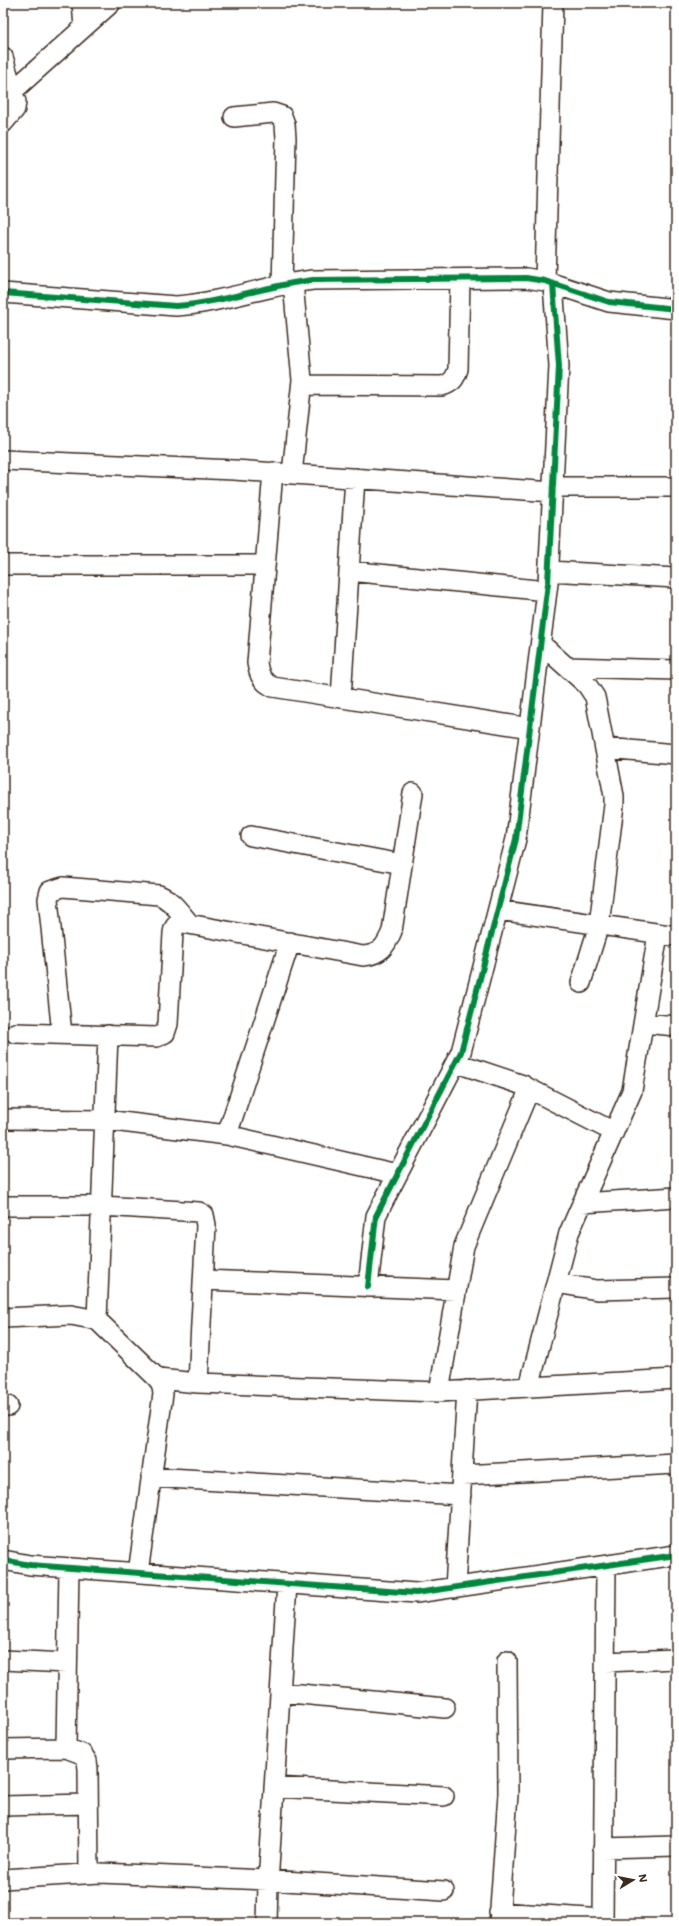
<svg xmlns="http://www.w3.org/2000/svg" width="679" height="1926" viewBox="0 0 679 1926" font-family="Mali,sans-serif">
<rect width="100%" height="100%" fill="#fff"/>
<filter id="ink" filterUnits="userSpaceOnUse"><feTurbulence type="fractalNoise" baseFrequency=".025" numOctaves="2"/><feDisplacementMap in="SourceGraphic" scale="8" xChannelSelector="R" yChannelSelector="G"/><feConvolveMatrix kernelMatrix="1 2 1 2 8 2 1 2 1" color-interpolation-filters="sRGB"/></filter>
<g filter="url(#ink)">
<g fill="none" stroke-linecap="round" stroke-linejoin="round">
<defs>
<path id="minor" d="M 82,3 L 84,27
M 3,57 L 16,102 L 15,109 L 3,123
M 14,90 L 111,3
M 234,117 L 273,113 L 282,116 L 285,124 L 286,138 L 282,285
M 545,281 L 553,3
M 3,293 L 176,306 C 222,303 267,285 313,280 L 526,278 L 545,281 L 609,302 L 676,309
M 302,385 L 442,386 C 452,383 455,379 458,369 L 460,279
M 3,460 L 234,470 L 553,492
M 273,472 L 257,663 C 259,675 262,682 273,687 L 530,728
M 292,474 L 302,380 L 293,283
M 553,487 L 676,487
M 3,565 L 265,565
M 349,571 L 547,591
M 549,571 L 676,578
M 541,644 L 587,685 L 595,697 L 614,796 L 614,805 L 599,925 L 581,983
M 567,667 L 676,670
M 341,698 L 355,478
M 605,748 L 676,754
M 251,836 L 402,864
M 498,910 L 676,936
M 644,1023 L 676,1026
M 15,1033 L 157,1037 L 165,1033 L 168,1024 L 173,933 C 174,926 176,924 183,923 L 363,956 C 380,955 386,946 392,931 L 413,793
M 62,1034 L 48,899 L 50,891 L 63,887 L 159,895 C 172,900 180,913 189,923
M 526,1087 L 614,1132
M 3,1119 L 105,1120 L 227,1135 L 397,1174
M 227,1135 L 290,942
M 582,1203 L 676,1197
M 3,1206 L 102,1206 L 199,1212 L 204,1215 L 206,1225 L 198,1383
M 203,1280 L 456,1290
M 556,1283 L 597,1290 L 676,1288
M 368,1287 L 376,1216 L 461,1052 L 516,839 L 548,583 L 559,366 L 553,284
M 3,1318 L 71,1315 L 97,1320 L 158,1379 L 162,1387 L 163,1394 L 138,1573
M 97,1320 L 108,1035
M 158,1379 L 198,1383 L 439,1392 L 676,1379
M 529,1387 L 569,1233 L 632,1091 L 658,934
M 439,1392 L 464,1246 L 527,1095 L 526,1087 L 523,1085 L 457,1063
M 3,1406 L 8,1406
M 462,1475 L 676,1464
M 151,1477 L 461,1495
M 3,1560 L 30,1565 L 416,1593 L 676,1555
M 455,1588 L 467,1390
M 3,1660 L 67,1663
M 605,1662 L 676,1659
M 280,1692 L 445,1708
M 66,1748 L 69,1568
M 3,1749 L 66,1748 L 82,1754 L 87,1761 L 88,1769 L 89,1873
M 274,1787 L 444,1796
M 3,1806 L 88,1804
M 603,1848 L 676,1846
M 3,1879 L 100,1873 L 268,1880 L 444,1891
M 499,1912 L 603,1919
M 267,1923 L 268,1884 L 287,1584
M 499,1923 L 508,1794 L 507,1661
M 603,1923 L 606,1566"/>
</defs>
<!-- minor casing -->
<use href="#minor" stroke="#3b2a1e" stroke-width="22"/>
<!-- minor -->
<use href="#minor" stroke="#fff" stroke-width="19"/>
<defs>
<path id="cycleway" d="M 3,293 L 176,306 C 222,303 267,285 313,280 L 526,278 L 545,281 L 609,302 L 676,309
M 368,1287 L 376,1216 L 461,1052 L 516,839 L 548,583 L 559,366 L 553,284
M 3,1560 L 30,1565 L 416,1593 L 676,1555"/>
</defs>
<!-- cycleway casing -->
<use href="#cycleway" stroke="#fff" stroke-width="8"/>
<!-- cycleway -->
<use href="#cycleway" stroke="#00873e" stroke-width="6"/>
</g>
</g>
<!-- margin -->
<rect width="679" height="1926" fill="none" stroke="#fff" stroke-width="16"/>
<rect x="8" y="8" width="663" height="1910" fill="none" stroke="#3b2a1e" stroke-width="1.5" filter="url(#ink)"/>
<!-- north arrow -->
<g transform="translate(633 1880) rotate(80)" stroke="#ffffff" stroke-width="3" paint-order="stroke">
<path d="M0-3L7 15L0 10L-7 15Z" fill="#3b2a1e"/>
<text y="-6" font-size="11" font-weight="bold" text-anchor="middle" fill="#3b2a1e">N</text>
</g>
</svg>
